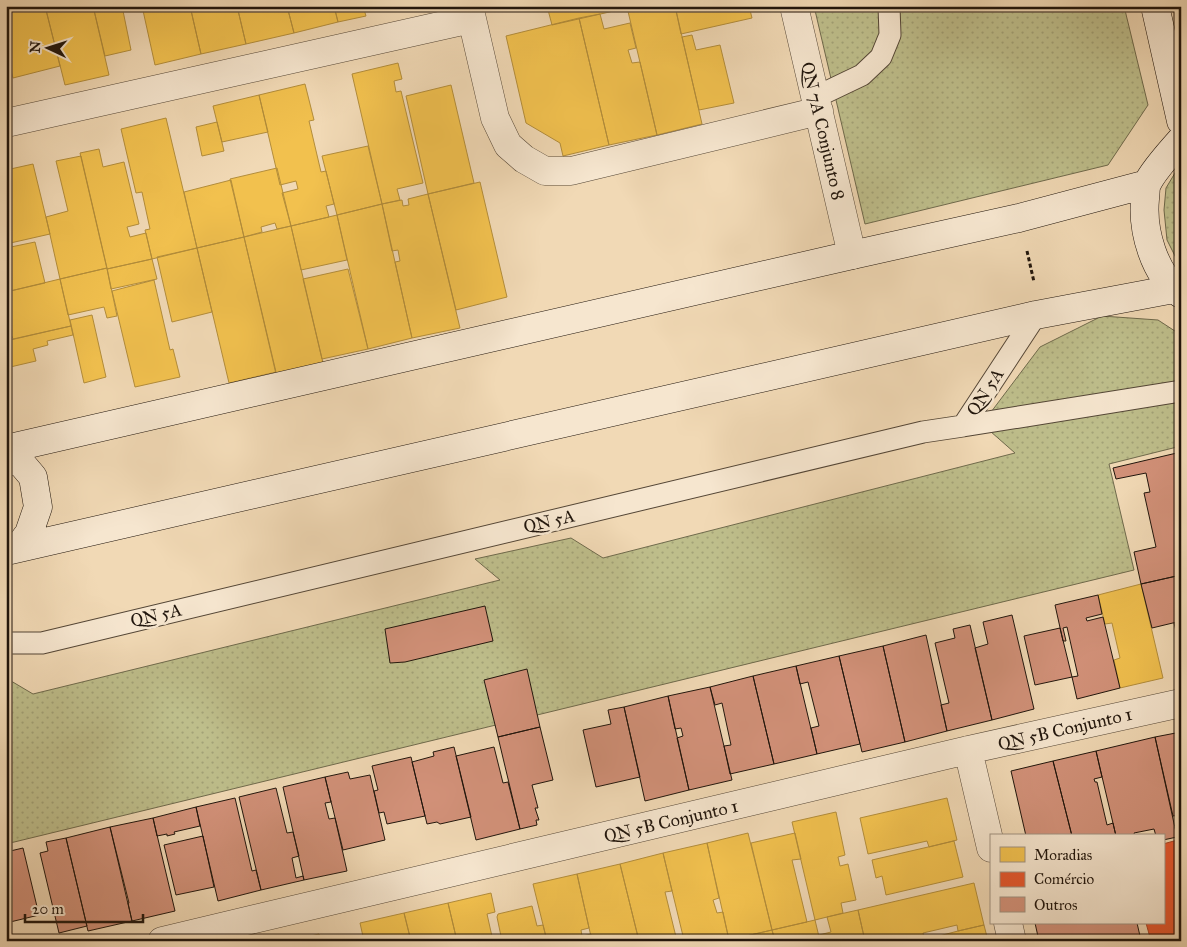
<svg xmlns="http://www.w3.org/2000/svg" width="1187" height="947" viewBox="0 0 1187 947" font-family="'IM FELL Great Primer',serif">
<defs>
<pattern id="grass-dots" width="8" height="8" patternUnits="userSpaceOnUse" patternTransform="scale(1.25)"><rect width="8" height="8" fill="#bebe8b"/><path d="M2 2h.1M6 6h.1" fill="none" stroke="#a3a277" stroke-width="1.8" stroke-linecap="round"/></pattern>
</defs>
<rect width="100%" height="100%" fill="#f1d9b5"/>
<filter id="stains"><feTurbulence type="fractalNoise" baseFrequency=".004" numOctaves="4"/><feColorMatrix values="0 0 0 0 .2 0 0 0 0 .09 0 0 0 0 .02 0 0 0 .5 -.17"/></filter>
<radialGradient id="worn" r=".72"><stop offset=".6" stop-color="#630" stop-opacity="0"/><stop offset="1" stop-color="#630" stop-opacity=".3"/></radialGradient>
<!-- grass -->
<path fill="url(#grass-dots)" stroke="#6f6a4c" d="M 814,6 L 1124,6 L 1148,105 L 1108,165 L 865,224 Z
M 1181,163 L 1181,268 L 1167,240 L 1164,210 L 1166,188 Z
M 1102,316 L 1158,320 L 1181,335 L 1181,446 L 1109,464 L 1134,570 L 6,844 L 6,678 L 33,694 L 500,580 L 475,559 L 571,538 L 603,558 L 1015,453 L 982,424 L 1040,347 Z"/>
<!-- homes -->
<path fill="#f2c14e" stroke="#b38d3a" d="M 6,6 L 45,6 L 60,66 L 13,78 L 6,50 Z
M 45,6 L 93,6 L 109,75 L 65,85 Z
M 93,6 L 122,6 L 131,50 L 105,56 Z
M 142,6 L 190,6 L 201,54 L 155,65 Z
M 190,6 L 237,6 L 246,44 L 201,54 Z
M 237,6 L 287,6 L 294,33 L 246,44 Z
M 287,6 L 334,6 L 338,22 L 294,33 Z
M 334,6 L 363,6 L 366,16 L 338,22 Z
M 547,6 L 626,6 L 627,8 L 552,25 Z
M 632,6 L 675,6 L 702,124 L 657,135 L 627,7 Z
M 675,6 L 749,6 L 752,18 L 681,34 Z
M 600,14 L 604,29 L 630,23 L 636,48 L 628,50 L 632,63 L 640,62 L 657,135 L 609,145 L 579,18 Z
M 579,18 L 609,145 L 563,156 L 560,143 L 526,123 L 506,36 Z
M 692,35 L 696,50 L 720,45 L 734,103 L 699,110 L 682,37 Z
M 398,63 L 402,79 L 394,81 L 396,92 L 401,91 L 423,183 L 397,189 L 400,200 L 382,204 L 352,74 Z
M 305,84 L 314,120 L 309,121 L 321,172 L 326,171 L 334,204 L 326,206 L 329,217 L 291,226 L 282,193 L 298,189 L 296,181 L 280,185 L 259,95 Z
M 451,85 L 474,183 L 428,194 L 406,96 Z
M 259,95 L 268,132 L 222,142 L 213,106 Z
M 166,118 L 197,248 L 152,259 L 145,230 L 150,229 L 142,192 L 136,193 L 121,129 Z
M 217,122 L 224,151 L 202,156 L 196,127 Z
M 368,146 L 382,204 L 337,215 L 322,156 Z
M 99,149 L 103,167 L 124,162 L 139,224 L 127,227 L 130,237 L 146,233 L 152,259 L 107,269 L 80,153 Z
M 81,156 L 107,268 L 60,279 L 46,217 L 68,211 L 56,161 Z
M 33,164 L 50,234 L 6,244 L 6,170 Z
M 277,168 L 291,226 L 277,229 L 275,223 L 261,227 L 262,232 L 244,237 L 230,179 Z
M 231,180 L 244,237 L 197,248 L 184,192 Z
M 480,182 L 507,297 L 456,310 L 428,194 Z
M 428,194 L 460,328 L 412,338 L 395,262 L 400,261 L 398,250 L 392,251 L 382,204 L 402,200 L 403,206 L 409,205 L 408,199 Z
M 382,204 L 412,338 L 368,349 L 337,215 Z
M 337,215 L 347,260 L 301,270 L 291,226 Z
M 291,226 L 323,363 L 276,374 L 244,237 Z
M 244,237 L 276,372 L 229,383 L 197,248 Z
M 35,242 L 45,283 L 6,292 L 6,248 Z
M 197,248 L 212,312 L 172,322 L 157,257 Z
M 152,259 L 157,279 L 111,289 L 107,269 Z
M 107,268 L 117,316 L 107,318 L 104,307 L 68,315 L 60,279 Z
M 348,269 L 368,349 L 322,359 L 303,279 Z
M 60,279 L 71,326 L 13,339 L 12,336 L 6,337 L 6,292 Z
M 154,280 L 170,350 L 173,349 L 180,377 L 135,387 L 112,291 Z
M 92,315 L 106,377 L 84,383 L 70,320 Z
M 71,326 L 73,335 L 47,341 L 48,345 L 33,349 L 36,361 L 6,368 L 6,341 Z
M 1141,584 L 1163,678 L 1120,688 L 1114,660 L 1120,658 L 1112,623 L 1105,624 L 1098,595 Z
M 947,798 L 957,840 L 929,847 L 927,841 L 868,854 L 860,818 Z
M 836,812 L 845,855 L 838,857 L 840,866 L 848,864 L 856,900 L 841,903 L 843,913 L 815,920 L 792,822 Z
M 748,833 L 772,930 L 729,940 L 707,843 Z
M 795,833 L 801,859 L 792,860 L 807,922 L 772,930 L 751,843 Z
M 954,841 L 963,877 L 886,895 L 882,876 L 876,878 L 872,860 Z
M 707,843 L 719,898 L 713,900 L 717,913 L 723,912 L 729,940 L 725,941 L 692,941 L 690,935 L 683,936 L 663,853 Z
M 663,853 L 672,891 L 665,892 L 677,941 L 639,941 L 620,864 Z
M 620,864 L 639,941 L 592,941 L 577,874 Z
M 577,874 L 589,928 L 581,930 L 582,936 L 591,934 L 592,941 L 547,941 L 533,884 Z
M 974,883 L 984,925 L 958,931 L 957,925 L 923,933 L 924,937 L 907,941 L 865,941 L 858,910 Z
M 491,893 L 495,912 L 487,914 L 493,941 L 457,941 L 448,903 Z
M 448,903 L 457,941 L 411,941 L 404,913 Z
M 532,906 L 537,926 L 543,925 L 547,941 L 502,941 L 497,917 L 498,914 Z
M 858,910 L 865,941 L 820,941 L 819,935 L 831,932 L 827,917 Z
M 404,913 L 411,941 L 364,941 L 360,923 Z
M 815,920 L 820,941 L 775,941 L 772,930 Z
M 984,925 L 988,941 L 920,941 L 958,931 Z
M 772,930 L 775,941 L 729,941 L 729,940 Z
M 319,934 L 321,941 L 290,941 Z"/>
<!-- shops -->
<path fill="#e4572e" stroke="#a94324" d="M 1181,839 L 1181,941 L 1151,941 L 1146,923 L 1163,923 L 1163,844 Z"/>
<!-- building -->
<path fill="#d29179" stroke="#20150c" d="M 1181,452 L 1181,568 L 1179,568 L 1181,575 L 1141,584 L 1134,552 L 1156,547 L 1144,493 L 1150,492 L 1146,473 L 1116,479 L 1113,468 Z
M 1181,575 L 1181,621 L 1152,628 L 1141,584 Z
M 1098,595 L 1102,614 L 1086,618 L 1087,621 L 1103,617 L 1120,688 L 1077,699 L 1072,677 L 1078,676 L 1067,627 L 1063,628 L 1066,641 L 1063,641 L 1055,605 Z
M 485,606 L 493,641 L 405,662 L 390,663 L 385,629 Z
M 1012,615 L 1034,709 L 992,720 L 975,648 L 988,644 L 983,622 Z
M 1181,621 L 1181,652 L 1174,623 Z
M 970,625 L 992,720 L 947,731 L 941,705 L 949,703 L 935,643 L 955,638 L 953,629 Z
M 1060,628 L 1072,677 L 1035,685 L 1024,636 Z
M 926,635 L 947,731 L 905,742 L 883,646 Z
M 883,646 L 905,742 L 862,752 L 839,656 Z
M 839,656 L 860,744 L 817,754 L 811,728 L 819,726 L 808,682 L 800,684 L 796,666 Z
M 796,666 L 817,754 L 774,764 L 753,676 Z
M 527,669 L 540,727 L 498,737 L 484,680 Z
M 753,676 L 774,764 L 730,774 L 724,746 L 731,745 L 722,703 L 715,705 L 710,687 Z
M 710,687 L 732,780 L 689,790 L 677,738 L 683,736 L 681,728 L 675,729 L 668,696 Z
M 668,696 L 689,790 L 645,801 L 624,707 Z
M 624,707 L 640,777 L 596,787 L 583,730 L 611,724 L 608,710 Z
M 540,727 L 553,780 L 532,785 L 538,808 L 535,808 L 539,820 L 536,820 L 537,825 L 520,829 L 498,737 Z
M 1181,732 L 1181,821 L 1179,815 L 1173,816 L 1155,737 Z
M 1155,737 L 1177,837 L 1163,840 L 1163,836 L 1156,836 L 1154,829 L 1134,833 L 1135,836 L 1116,836 L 1096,751 Z
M 454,747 L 471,817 L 440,824 L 437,822 L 427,824 L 412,762 L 434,756 L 433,752 Z
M 494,747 L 503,783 L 508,782 L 520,829 L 476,840 L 456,756 Z
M 1096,751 L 1102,777 L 1094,779 L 1095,782 L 1097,782 L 1107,825 L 1113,823 L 1116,836 L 1072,836 L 1053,761 Z
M 411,757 L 425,816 L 387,824 L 384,812 L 379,813 L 374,791 L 378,790 L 372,766 Z
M 1053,761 L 1072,836 L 1026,836 L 1011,771 Z
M 348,772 L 350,779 L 370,775 L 385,840 L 343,850 L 325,777 Z
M 325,777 L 331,802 L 325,803 L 329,819 L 335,818 L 347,871 L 304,880 L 283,787 Z
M 276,788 L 287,833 L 293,832 L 299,856 L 292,858 L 296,878 L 303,876 L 304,880 L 261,890 L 239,797 Z
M 235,798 L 252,871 L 256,870 L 261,890 L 218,901 L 196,807 Z
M 196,807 L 200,826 L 174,832 L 175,834 L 167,836 L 167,834 L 157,836 L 153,818 Z
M 153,818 L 175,911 L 132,921 L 128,903 L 129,903 L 110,827 Z
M 1181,826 L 1181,836 L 1177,837 L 1175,827 Z
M 110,827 L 132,921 L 88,931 L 66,838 Z
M 203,836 L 214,887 L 176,895 L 164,845 Z
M 66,838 L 87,926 L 59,933 L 40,853 L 48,851 L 46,842 Z
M 23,848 L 39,915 L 6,923 L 6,852 Z
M 1035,923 L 1137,923 L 1140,936 L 1121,941 L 1039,941 Z
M 1140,936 L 1141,941 L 1121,941 Z"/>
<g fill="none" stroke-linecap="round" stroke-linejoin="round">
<defs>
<path id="service" d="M 816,97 L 862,75 L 881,57 L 890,35 L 889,6
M 963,426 L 1181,391
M 6,643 L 42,643 L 923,432 L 963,426 L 1036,315"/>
<path id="minor" d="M 469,6 L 495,118 L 508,145 L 524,159 L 545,171 L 571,171 L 819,111
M 794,6 L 852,255
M 6,123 L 471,19
M 968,750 L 991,848
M 1008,923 L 1012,941
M 162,941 L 968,750 L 1181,703"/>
<path id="secondary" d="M 1155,6 L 1181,121
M 1181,140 C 1172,150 1152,173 1147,184 C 1145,188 1146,194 1145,199 C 1142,231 1154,274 1181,294
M 6,449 L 852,255 L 1019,218 L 1147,184
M 6,457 L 22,464 L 33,477 L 38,507 L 29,533 L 18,548
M 6,551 L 1036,315 L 1174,289"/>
</defs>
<!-- service casing -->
<use href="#service" stroke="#544636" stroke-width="23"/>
<!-- minor casing -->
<use href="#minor" stroke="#544636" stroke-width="29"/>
<!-- secondary casing -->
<use href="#secondary" stroke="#20150c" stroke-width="29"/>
<!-- path -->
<path stroke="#20150c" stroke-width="3" stroke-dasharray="4 2.5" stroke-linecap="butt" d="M 1027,251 L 1034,282"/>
<!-- service -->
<use href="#service" stroke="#f6e6cf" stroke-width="21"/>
<!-- minor -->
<use href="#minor" stroke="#f6e6cf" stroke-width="28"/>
<!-- secondary -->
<use href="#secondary" stroke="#f6e6cf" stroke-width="28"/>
</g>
<g text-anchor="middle" stroke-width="5" stroke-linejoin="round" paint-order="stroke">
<!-- street labels -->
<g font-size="18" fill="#20150c" stroke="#f6e6cf">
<text transform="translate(823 131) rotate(77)" y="6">QN 7A Conjunto 8</text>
<text transform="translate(985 392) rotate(-57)" y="6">QN 5A</text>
<text transform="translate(549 521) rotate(-13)" y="6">QN 5A</text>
<text transform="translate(156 615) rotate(-13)" y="6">QN 5A</text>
<text transform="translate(1065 729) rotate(-13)" y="6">QN 5B Conjunto 1</text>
<text transform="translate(671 821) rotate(-13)" y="6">QN 5B Conjunto 1</text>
</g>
</g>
<!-- margin -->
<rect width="1187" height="947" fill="none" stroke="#f1d9b5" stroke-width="25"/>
<rect x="8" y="8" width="1172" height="932" fill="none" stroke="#20150c" stroke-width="2.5"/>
<rect x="12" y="12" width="1162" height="922" fill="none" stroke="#20150c"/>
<!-- legend -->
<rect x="990" y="834" width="175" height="90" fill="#f6e6cf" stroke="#a09281"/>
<rect x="1000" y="847" width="25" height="15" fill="#f2c14e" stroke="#a09281"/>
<text x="1034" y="860" font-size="15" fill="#20150c">Moradias</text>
<rect x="1000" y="872" width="25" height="15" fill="#e4572e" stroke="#a09281"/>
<text x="1034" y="884" font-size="15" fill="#20150c">Comércio</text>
<rect x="1000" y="897" width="25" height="15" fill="#d29179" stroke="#a09281"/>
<text x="1034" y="910" font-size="15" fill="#20150c">Outros</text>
<!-- north arrow -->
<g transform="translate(48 48) rotate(274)" stroke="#f6e6cf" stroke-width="4" paint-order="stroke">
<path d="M0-4L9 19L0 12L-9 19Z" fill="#20150c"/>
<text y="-8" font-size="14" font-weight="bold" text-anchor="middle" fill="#20150c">N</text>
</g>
<!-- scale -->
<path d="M25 914v8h118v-8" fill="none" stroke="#20150c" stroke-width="2.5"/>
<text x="32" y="914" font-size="15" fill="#20150c" stroke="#f6e6cf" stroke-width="4" paint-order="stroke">20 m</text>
<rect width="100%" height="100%" filter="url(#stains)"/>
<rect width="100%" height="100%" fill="url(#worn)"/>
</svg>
